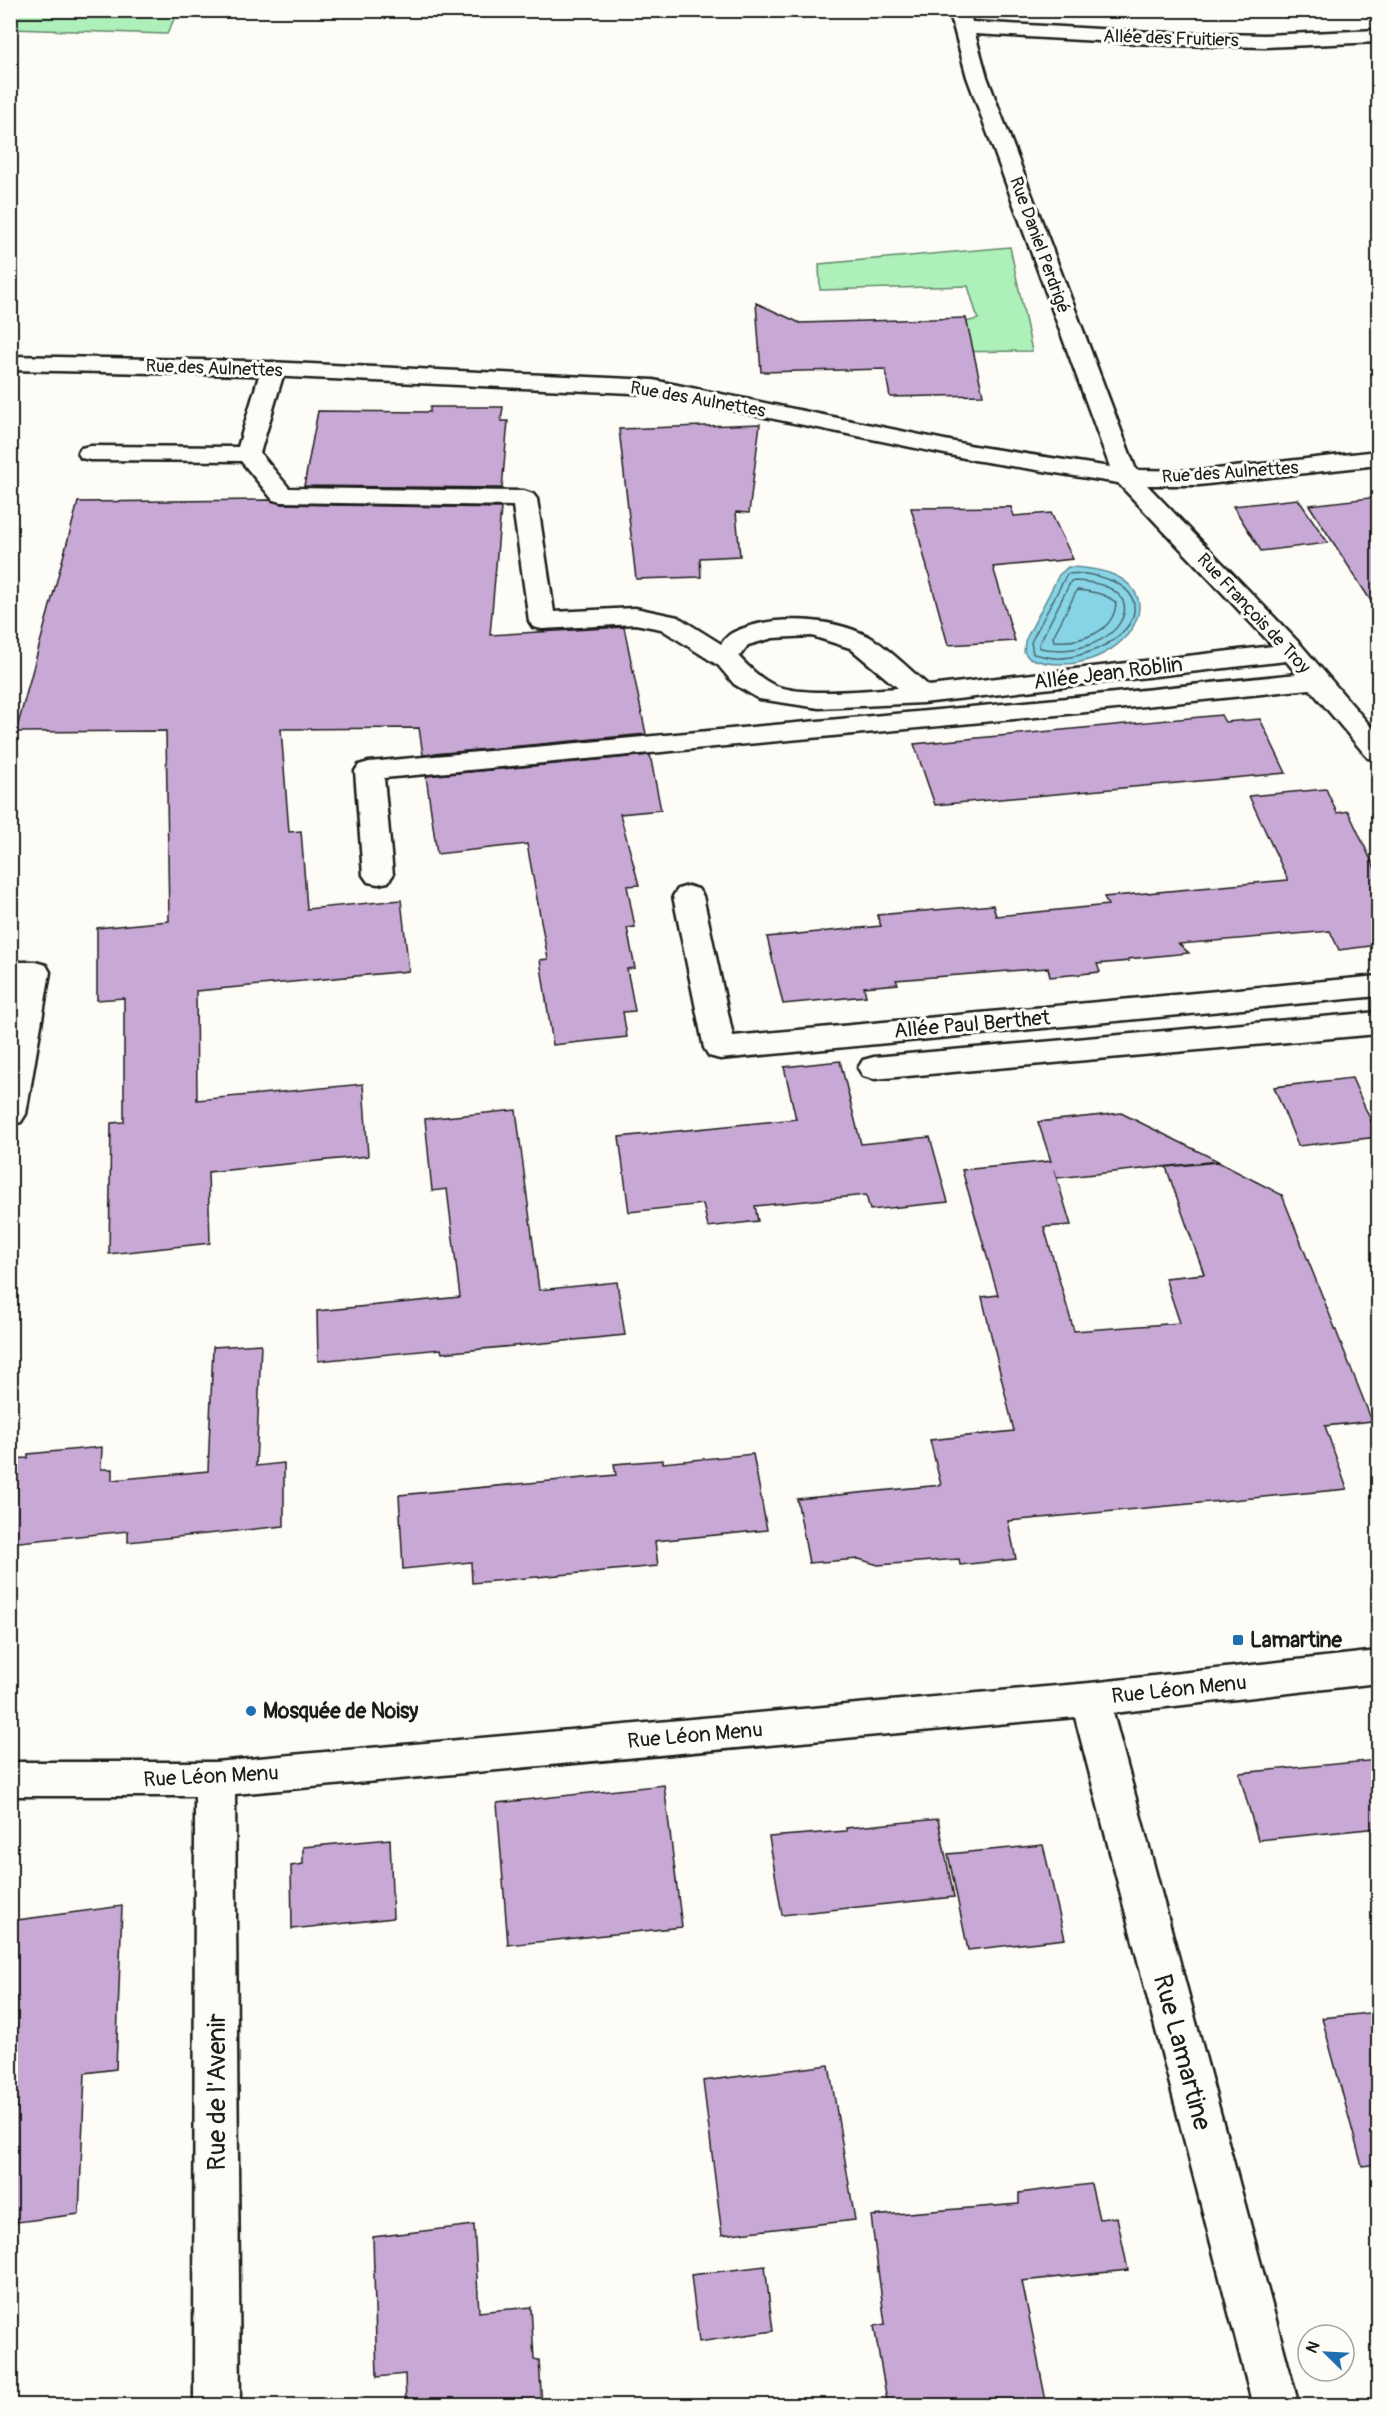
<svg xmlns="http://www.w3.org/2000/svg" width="1389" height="2416" viewBox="0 0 1389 2416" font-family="Pangolin,sans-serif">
<rect width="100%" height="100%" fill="#fdfcf7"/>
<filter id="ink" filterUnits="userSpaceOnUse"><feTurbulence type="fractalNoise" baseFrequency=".0167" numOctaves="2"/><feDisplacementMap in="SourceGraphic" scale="12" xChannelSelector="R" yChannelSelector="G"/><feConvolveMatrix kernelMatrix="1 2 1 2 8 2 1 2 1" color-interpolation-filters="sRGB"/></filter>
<g filter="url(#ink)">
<!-- green -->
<path fill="#adf0b9" stroke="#64866a" stroke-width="1.5" d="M 11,10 L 178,10 L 178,11 L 167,34 L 11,29 Z
M 1010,247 L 1032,351 L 941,352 L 931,330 L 978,319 L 968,286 L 820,290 L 819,264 Z"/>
<!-- water -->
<path fill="#87d4e6" stroke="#5c8a95" stroke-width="1.5" d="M 1068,567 C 1203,570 1120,692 1029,658 L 1024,652 L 1025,641 L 1059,575 Z"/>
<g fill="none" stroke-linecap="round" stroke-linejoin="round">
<!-- shore -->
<path stroke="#47666d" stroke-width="1.5" d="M 1067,574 C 1087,572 1131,579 1134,605 C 1138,637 1082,660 1056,658 C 1049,658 1040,655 1033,654 L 1031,642 Z
M 1071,581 C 1167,582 1119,663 1040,648 L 1039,644 Z
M 1077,590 C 1091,592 1106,593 1116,603 C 1114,633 1080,643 1054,641 L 1053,637 Z"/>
</g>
<!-- building -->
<path fill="#c8a8d4" stroke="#1c1c1c" stroke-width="1.5" d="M 756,303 L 800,323 L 966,318 L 983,395 L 890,397 L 885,369 L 761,372 Z
M 430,407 L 503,407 L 501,421 L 508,421 L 502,488 L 304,486 L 318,411 L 430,412 Z
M 760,424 L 749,513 L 736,512 L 740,556 L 700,558 L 701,577 L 636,579 L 619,429 Z
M 1378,497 L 1378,612 L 1309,505 Z
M 1298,499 L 1328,543 L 1261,551 L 1233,506 Z
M 270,500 L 282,504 L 501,508 L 490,635 L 624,627 L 646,734 L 423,755 L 419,728 L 281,729 L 289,832 L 301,831 L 307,909 L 401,900 L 409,971 L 196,991 L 197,1100 L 363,1084 L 368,1156 L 208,1172 L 210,1243 L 109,1254 L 111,1123 L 124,1122 L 124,998 L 97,1000 L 97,928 L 169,921 L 166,731 L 16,732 L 78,502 Z
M 1011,507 L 1014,516 L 1051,513 L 1073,559 L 993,567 L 1015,641 L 948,645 L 911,508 Z
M 1221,715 L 1225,722 L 1260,719 L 1286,773 L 935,805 L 914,744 Z
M 650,755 L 661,810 L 620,814 L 639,885 L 627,886 L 635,927 L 627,928 L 635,968 L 627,969 L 635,1011 L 623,1012 L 627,1037 L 553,1045 L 540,960 L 548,959 L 527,844 L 437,854 L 426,776 Z
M 1326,789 L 1337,813 L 1348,811 L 1378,875 L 1378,945 L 1339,950 L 1330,931 L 1179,944 L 1189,953 L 1128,959 L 1129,961 L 1097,964 L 1100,972 L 1050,977 L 1048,968 L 896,980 L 898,984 L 864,987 L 866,996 L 783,1004 L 767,937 L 881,926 L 877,915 L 993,905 L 996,916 L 1108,905 L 1104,897 L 1288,880 L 1249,796 Z
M 840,1061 L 861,1144 L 930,1137 L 948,1202 L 870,1210 L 866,1195 L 755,1206 L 758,1221 L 708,1227 L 703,1204 L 629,1212 L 619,1137 L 796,1119 L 784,1067 Z
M 1352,1078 L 1378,1137 L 1298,1146 L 1274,1087 Z
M 516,1110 L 539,1290 L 617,1282 L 625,1335 L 442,1353 L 441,1349 L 318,1361 L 317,1311 L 460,1297 L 447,1189 L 432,1191 L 425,1119 Z
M 1121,1113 L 1218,1161 L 1057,1178 L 1054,1169 L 1071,1225 L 1044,1227 L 1074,1331 L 1180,1323 L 1165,1278 L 1204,1274 L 1166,1167 L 1218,1162 L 1282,1195 L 1372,1421 L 1325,1426 L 1347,1489 L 1008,1521 L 1016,1559 L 960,1565 L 959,1559 L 878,1565 L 859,1559 L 809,1563 L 797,1499 L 941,1485 L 930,1440 L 1014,1431 L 982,1297 L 998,1295 L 962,1170 L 1051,1161 L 1038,1122 Z
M 261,1344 L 256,1466 L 284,1463 L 284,1526 L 128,1542 L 128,1531 L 10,1543 L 10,1459 L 28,1458 L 28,1454 L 102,1447 L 101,1469 L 112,1469 L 112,1480 L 208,1471 L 213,1347 Z
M 753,1454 L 767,1530 L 655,1541 L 658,1566 L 472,1583 L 471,1562 L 403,1569 L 399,1495 L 616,1475 L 614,1464 L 663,1460 L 663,1463 Z
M 1378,1760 L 1378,1828 L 1258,1840 L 1239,1773 Z
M 664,1785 L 682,1927 L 508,1945 L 497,1803 Z
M 938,1819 L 954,1897 L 782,1915 L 769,1837 L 846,1831 L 846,1828 Z
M 390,1839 L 393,1918 L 292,1929 L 291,1866 L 303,1864 L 303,1847 Z
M 1043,1845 L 1065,1939 L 968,1950 L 948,1854 Z
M 122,1906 L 116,2069 L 85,2073 L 79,2214 L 10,2223 L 10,1921 Z
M 1378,2012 L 1378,2164 L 1362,2166 L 1322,2018 Z
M 829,2065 L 855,2220 L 722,2235 L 703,2081 Z
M 1091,2184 L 1099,2219 L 1117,2217 L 1128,2270 L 1022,2281 L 1047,2406 L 888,2406 L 874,2326 L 885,2324 L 871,2216 L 1019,2204 L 1019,2193 Z
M 474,2225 L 479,2312 L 531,2307 L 534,2359 L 539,2360 L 542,2406 L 406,2406 L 405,2374 L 377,2377 L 373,2237 Z
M 765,2266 L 773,2331 L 699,2342 L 691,2275 Z"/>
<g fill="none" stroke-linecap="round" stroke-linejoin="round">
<defs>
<path id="lane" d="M 273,362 L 281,364 L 285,369 L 260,453 L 289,488 L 524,491 L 533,494 L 537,499 L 554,612 L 635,608 L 678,617 L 734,652 L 738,658 L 734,664 L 725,666 L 716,664 L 661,629 L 635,624 L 542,629 L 533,627 L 529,621 L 513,506 L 282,502 L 273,500 L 241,461 L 90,460 L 81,458 L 78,453 L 81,448 L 90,446 L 238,447 L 261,369 L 265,364 Z
M 10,962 L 35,962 L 46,965 L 50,972 L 26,1114 L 21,1122 L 10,1125 L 10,1023 L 18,982 L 10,982 Z
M 1378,1012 L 1378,1034 L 874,1079 L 863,1076 L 858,1068 L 863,1060 L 874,1057 Z"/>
<path id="street" d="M 949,10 L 969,10 L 972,22 L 1171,33 L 1265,35 L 1378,30 L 1378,42 L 1265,47 L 1171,45 L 975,34 L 987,77 L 1136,470 L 1199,471 L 1378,451 L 1378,465 L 1199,485 L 1147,485 L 1302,646 L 1378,735 L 1378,760 L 1368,758 L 1310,689 L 1057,715 L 384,778 L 393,875 L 388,882 L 378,884 L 368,882 L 363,875 L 355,771 L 359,765 L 369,762 L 1057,699 L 1297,674 L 1286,661 L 923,703 L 819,708 L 759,699 L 734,684 L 712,658 C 717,651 724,637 732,633 C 770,614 830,617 868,636 C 884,644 913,673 929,686 L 1273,646 L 1118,483 L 974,460 L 653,394 L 247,375 L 10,370 L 10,356 L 247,361 L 653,380 L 974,446 L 1110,467 L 967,77 ZM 812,636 L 850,648 L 898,688 C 865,690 807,697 776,686 C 761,680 750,668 739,657 L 748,645 L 773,638 Z
M 688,886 L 698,889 L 703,896 L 733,1036 L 1378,976 L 1378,996 L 720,1059 L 709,1056 L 704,1048 L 673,896 L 678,889 Z
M 1378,1651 L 1378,1683 L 1113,1713 L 1299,2406 L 1253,2406 L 1075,1717 L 235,1794 L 240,2406 L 194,2406 L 195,1796 L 10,1796 L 10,1762 L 215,1762 L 1090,1683 Z"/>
</defs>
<!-- lane casing -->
<use href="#lane" stroke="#1c1c1c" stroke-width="5"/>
<!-- street casing -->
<use href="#street" stroke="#1c1c1c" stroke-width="5"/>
<!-- lane -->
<use href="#lane" fill="#fdfcf7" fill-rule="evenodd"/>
<!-- street -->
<use href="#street" fill="#fdfcf7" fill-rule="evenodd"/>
</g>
</g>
<!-- markers -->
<g fill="#1f6fb2" stroke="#fdfcf7" stroke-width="2">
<rect x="1232" y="1634" width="12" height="12" rx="3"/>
<circle cx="251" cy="1711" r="6"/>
</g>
<g text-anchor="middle" stroke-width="6" stroke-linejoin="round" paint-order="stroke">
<!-- far-street labels -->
<g font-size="18" fill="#1c1c1c" stroke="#fdfcf7">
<text transform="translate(1171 38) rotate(2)" y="6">Allée des Fruitiers</text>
<text transform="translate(1040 245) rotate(70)" y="6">Rue Daniel Perdrigé</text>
<text transform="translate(214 368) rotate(2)" y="6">Rue des Aulnettes</text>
<text transform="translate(698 399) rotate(10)" y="6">Rue des Aulnettes</text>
<text transform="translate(1230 472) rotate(-4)" y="6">Rue des Aulnettes</text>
<text transform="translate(1254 613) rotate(47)" y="6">Rue François de Troy</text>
</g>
<!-- street labels -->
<g font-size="21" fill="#1c1c1c" stroke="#fdfcf7">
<text transform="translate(1108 673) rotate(-7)" y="7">Allée Jean Roblin</text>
<text transform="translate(972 1024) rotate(-5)" y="7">Allée Paul Berthet</text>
<text transform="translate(1179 1689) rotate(-6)" y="7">Rue Léon Menu</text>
<text transform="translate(695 1735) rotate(-5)" y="7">Rue Léon Menu</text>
<text transform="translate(211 1776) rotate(-3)" y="7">Rue Léon Menu</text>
</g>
<!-- poi labels -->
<g font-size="21" font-weight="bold" fill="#1c1c1c" stroke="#fdfcf7" text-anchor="start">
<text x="1250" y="1647">Lamartine</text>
<text x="263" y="1718">Mosquée de Noisy</text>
</g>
<!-- near-street labels -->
<g font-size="26" fill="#1c1c1c" stroke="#fdfcf7">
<text transform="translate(1183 2052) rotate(75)" y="9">Rue Lamartine</text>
<text transform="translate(216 2092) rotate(-90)" y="9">Rue de l'Avenir</text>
</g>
</g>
<!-- margin -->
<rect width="1389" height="2416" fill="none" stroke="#fdfcf7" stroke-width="36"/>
<rect x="18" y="18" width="1353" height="2380" fill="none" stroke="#1c1c1c" stroke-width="2" filter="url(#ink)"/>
<!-- north arrow -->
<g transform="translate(1326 2353) rotate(294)"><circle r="28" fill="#fdfcf7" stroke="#a3a29f" stroke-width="1.5"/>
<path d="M0-4.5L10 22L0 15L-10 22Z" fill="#1f6fb2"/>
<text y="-9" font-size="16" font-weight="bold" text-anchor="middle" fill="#1c1c1c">N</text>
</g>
</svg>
